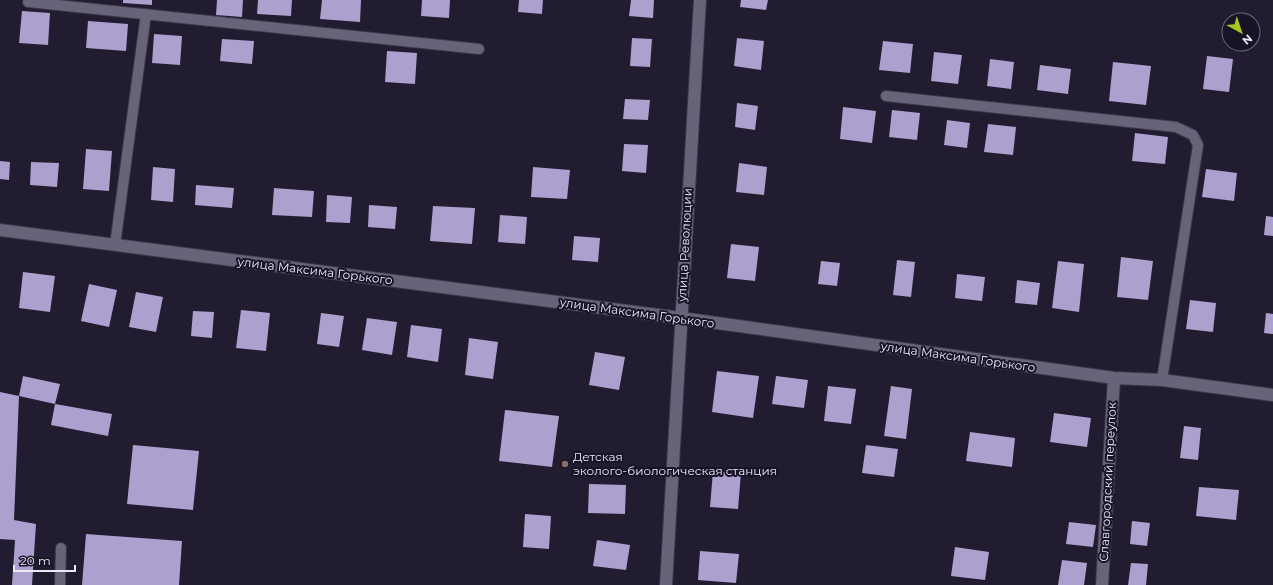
<svg xmlns="http://www.w3.org/2000/svg" width="1273" height="585" viewBox="0 0 1273 585" font-family="Montserrat,sans-serif">
<rect width="100%" height="100%" fill="#211c2f"/>
<!-- building -->
<path fill="#aba0ce" d="M 123,0 L 152,0 L 152,5 L 123,3 Z
M 217,0 L 243,0 L 242,17 L 216,15 Z
M 258,0 L 292,0 L 291,16 L 257,14 Z
M 322,0 L 361,0 L 360,22 L 320,19 Z
M 422,0 L 450,0 L 449,18 L 421,16 Z
M 519,0 L 543,0 L 542,14 L 518,12 Z
M 631,0 L 654,0 L 653,18 L 629,16 Z
M 741,0 L 768,0 L 766,10 L 740,7 Z
M 22,11 L 50,13 L 48,45 L 19,43 Z
M 88,21 L 128,24 L 126,51 L 86,48 Z
M 154,34 L 182,36 L 180,65 L 152,63 Z
M 632,38 L 652,39 L 650,67 L 630,66 Z
M 737,38 L 764,41 L 761,70 L 734,66 Z
M 222,39 L 254,41 L 252,64 L 220,61 Z
M 883,41 L 913,44 L 910,73 L 879,70 Z
M 387,51 L 417,53 L 415,84 L 385,82 Z
M 934,52 L 962,55 L 958,84 L 931,81 Z
M 1207,56 L 1233,59 L 1229,92 L 1203,89 Z
M 990,59 L 1014,62 L 1011,89 L 987,86 Z
M 1113,62 L 1151,66 L 1146,105 L 1109,101 Z
M 1040,65 L 1071,69 L 1068,94 L 1037,90 Z
M 625,99 L 650,100 L 648,120 L 623,119 Z
M 737,103 L 758,106 L 755,130 L 735,127 Z
M 843,107 L 876,111 L 872,143 L 840,139 Z
M 892,110 L 920,113 L 917,140 L 889,137 Z
M 947,120 L 970,123 L 967,148 L 944,145 Z
M 988,124 L 1016,127 L 1013,155 L 984,152 Z
M 1135,133 L 1168,137 L 1165,164 L 1132,161 Z
M 624,144 L 648,145 L 646,173 L 622,171 Z
M 86,149 L 112,151 L 109,191 L 83,189 Z
M 0,161 L 10,162 L 9,180 L 0,179 Z
M 31,162 L 59,163 L 57,187 L 30,185 Z
M 739,163 L 767,167 L 764,195 L 736,192 Z
M 153,167 L 175,169 L 173,202 L 151,200 Z
M 533,167 L 570,170 L 567,199 L 531,197 Z
M 1206,169 L 1237,173 L 1234,201 L 1202,197 Z
M 196,185 L 234,188 L 232,208 L 195,205 Z
M 274,188 L 314,191 L 312,217 L 272,215 Z
M 327,195 L 352,197 L 350,223 L 326,222 Z
M 369,205 L 397,207 L 395,229 L 368,227 Z
M 433,206 L 475,208 L 472,244 L 430,241 Z
M 500,215 L 527,217 L 525,244 L 498,242 Z
M 1266,216 L 1273,217 L 1273,236 L 1264,235 Z
M 574,236 L 600,238 L 598,262 L 572,260 Z
M 731,244 L 759,247 L 755,281 L 727,278 Z
M 1121,257 L 1153,261 L 1148,300 L 1117,297 Z
M 897,260 L 915,262 L 911,297 L 893,295 Z
M 821,261 L 840,263 L 837,286 L 818,284 Z
M 1058,261 L 1084,264 L 1079,312 L 1052,308 Z
M 23,272 L 55,276 L 50,312 L 19,308 Z
M 957,274 L 985,277 L 982,301 L 955,298 Z
M 1017,280 L 1040,283 L 1037,305 L 1015,303 Z
M 89,284 L 117,290 L 109,327 L 81,321 Z
M 136,292 L 163,297 L 156,332 L 129,327 Z
M 1190,300 L 1216,303 L 1213,332 L 1186,329 Z
M 241,310 L 270,313 L 266,351 L 236,348 Z
M 193,311 L 214,312 L 212,338 L 191,336 Z
M 321,313 L 344,316 L 339,347 L 317,344 Z
M 1266,313 L 1273,314 L 1273,334 L 1264,333 Z
M 367,318 L 397,322 L 392,355 L 362,350 Z
M 411,325 L 442,329 L 438,362 L 407,357 Z
M 469,338 L 498,342 L 493,379 L 465,375 Z
M 595,352 L 625,357 L 619,390 L 589,385 Z
M 717,371 L 759,376 L 753,418 L 712,412 Z
M 23,376 L 60,384 L 55,404 L 19,396 Z
M 776,376 L 808,380 L 804,408 L 772,404 Z
M 828,386 L 856,389 L 851,424 L 824,421 Z
M 891,386 L 912,389 L 906,439 L 884,436 Z
M 0,392 L 19,396 L 14,520 L 36,524 L 32,585 L 12,585 L 15,540 L 0,539 Z
M 55,404 L 112,414 L 108,436 L 51,425 Z
M 505,410 L 559,416 L 552,467 L 499,461 Z
M 1054,413 L 1091,418 L 1087,447 L 1050,442 Z
M 1184,426 L 1201,428 L 1198,460 L 1180,458 Z
M 970,432 L 1015,438 L 1012,467 L 966,461 Z
M 133,445 L 199,451 L 193,510 L 127,504 Z
M 866,445 L 898,449 L 894,477 L 862,473 Z
M 713,471 L 741,473 L 738,509 L 710,507 Z
M 589,484 L 626,485 L 625,514 L 588,513 Z
M 1199,487 L 1239,490 L 1236,520 L 1196,516 Z
M 525,514 L 551,516 L 549,549 L 523,547 Z
M 1132,521 L 1150,523 L 1147,546 L 1130,544 Z
M 1069,522 L 1096,525 L 1093,547 L 1066,544 Z
M 86,534 L 182,541 L 179,585 L 82,585 Z
M 597,540 L 630,545 L 626,570 L 593,566 Z
M 955,547 L 989,552 L 985,580 L 951,576 Z
M 700,551 L 739,554 L 736,583 L 698,580 Z
M 1062,560 L 1087,563 L 1084,585 L 1058,585 Z
M 1131,563 L 1148,564 L 1146,585 L 1128,585 Z"/>
<g fill="none" stroke-linecap="round" stroke-linejoin="round">
<defs>
<path id="lane" d="M 28,2 L 479,49
M 886,96 L 1176,127 L 1193,135 L 1198,145 L 1162,380
M 115,245 L 146,14
M 60,585 L 61,548"/>
<path id="street" d="M 0,230 L 681,318 L 1114,378 L 1162,380 L 1273,395
M 666,585 L 700,0
M 1102,585 L 1114,378"/>
</defs>
<!-- lane casing -->
<use href="#lane" stroke="#3c3847" stroke-width="12"/>
<!-- street casing -->
<use href="#street" stroke="#3c3847" stroke-width="14"/>
<!-- lane -->
<use href="#lane" stroke="#686379" stroke-width="10"/>
<!-- street -->
<use href="#street" stroke="#686379" stroke-width="12"/>
</g>
<!-- markers -->
<circle fill="#8d6e63" stroke="#181325" stroke-width="1.5" cx="565" cy="464" r="4"/>
<g text-anchor="middle" stroke-width="4" stroke-linejoin="round" paint-order="stroke">
<!-- street labels -->
<g font-size="12" fill="#ebe9f6" stroke="#181325">
<text transform="translate(685 245) rotate(-87)" y="4">улица Революции</text>
<text transform="translate(315 271) rotate(7)" y="4">улица Максима Горького</text>
<text transform="translate(637 313) rotate(8)" y="4">улица Максима Горького</text>
<text transform="translate(958 357) rotate(8)" y="4">улица Максима Горького</text>
<text transform="translate(1108 482) rotate(-87)" y="4">Славгородский переулок</text>
</g>
<!-- poi labels -->
<g font-size="12" fill="#ebe9f6" stroke="#181325" text-anchor="start">
<text x="573" y="461">Детская<tspan x="573" dy="14">эколого-биологическая станция</tspan></text>
</g>
</g>
<!-- north arrow -->
<g transform="translate(1241 32) rotate(140)"><circle r="19" fill="#181325" stroke="#6c6979"/>
<path d="M0-3L7 15L0 10L-7 15Z" fill="#a6c821"/>
<text y="-6" font-size="11" font-weight="bold" text-anchor="middle" fill="#ebe9f6">N</text>
</g>
<!-- scale -->
<path d="M14 565v6h61v-6" fill="none" stroke="#ebe9f6" stroke-width="2"/>
<text x="20" y="565" font-size="12" fill="#ebe9f6" stroke="#181325" stroke-width="3" paint-order="stroke">20 m</text>
</svg>
